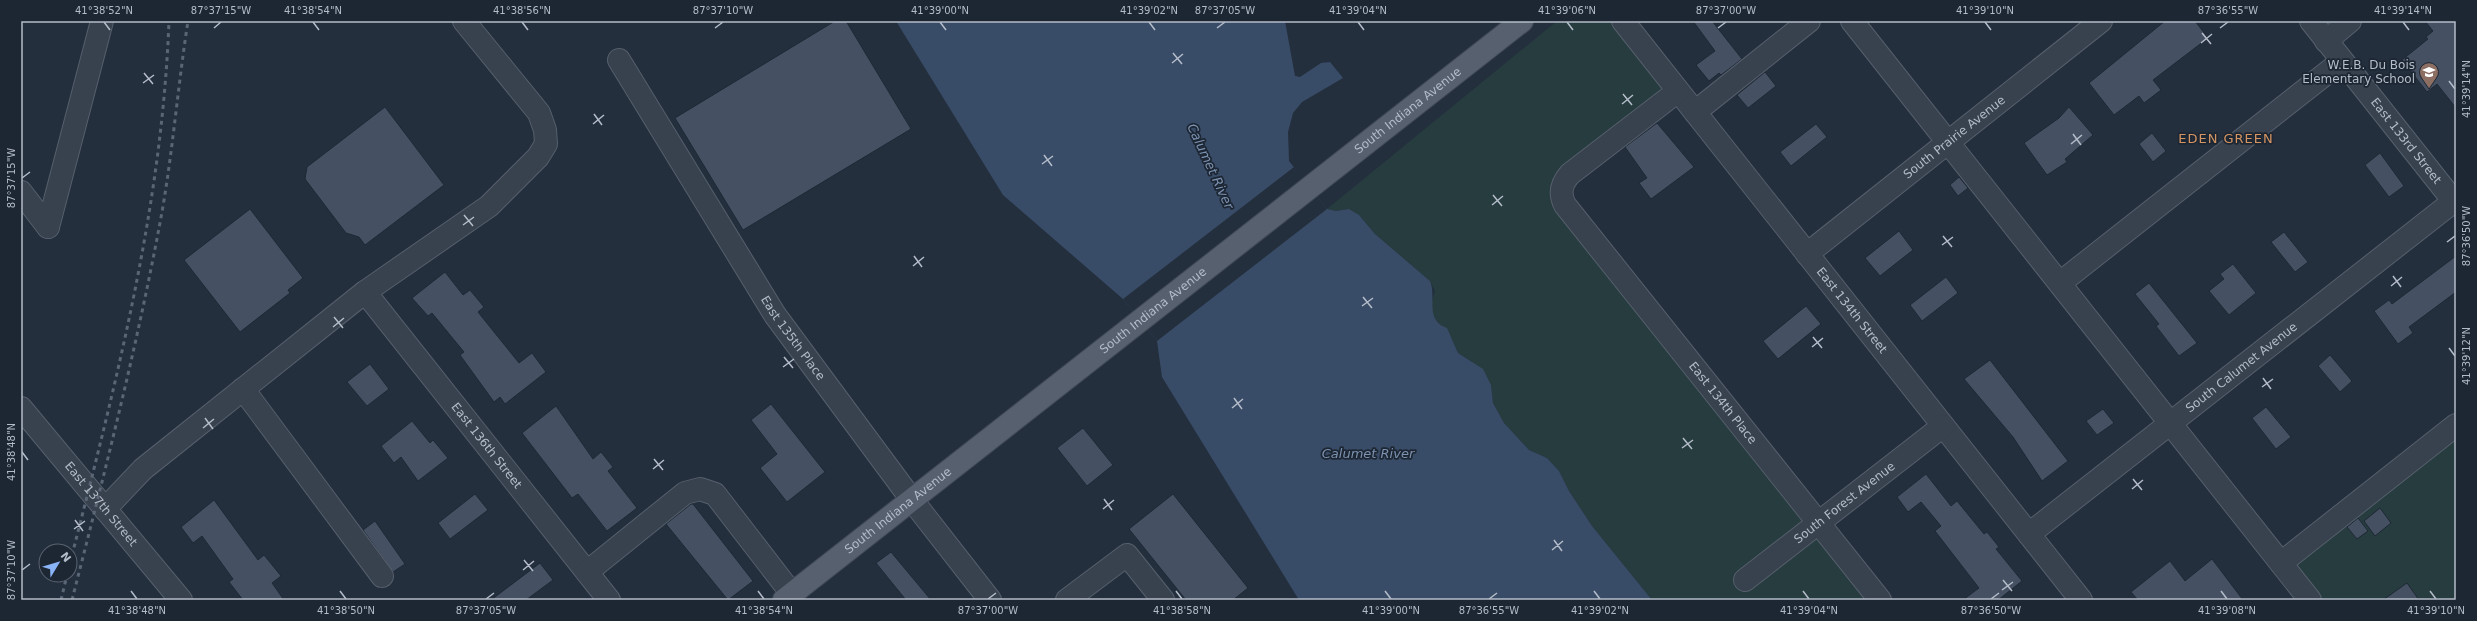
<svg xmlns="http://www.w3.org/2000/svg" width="2477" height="621" viewBox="0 0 2477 621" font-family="'DejaVu Sans',sans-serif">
<rect width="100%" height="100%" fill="#242f3e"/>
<!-- green -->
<path fill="#263c3f" d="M 1557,21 L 1612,21 L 1666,87 L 1554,176 L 1550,188 L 1553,199 L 1874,600 L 1652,600 L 1592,526 L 1569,491 L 1559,471 L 1547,458 L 1529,450 L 1504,423 L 1493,403 L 1491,385 L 1471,361 L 1458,353 L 1452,339 L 1432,315 L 1431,304 L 1435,291 L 1430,281 L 1375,234 L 1359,215 L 1349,209 L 1336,211 L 1327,209 Z
M 2456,432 L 2456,600 L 2321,600 L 2291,562 Z"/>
<!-- water -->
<path fill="#394c67" d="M 896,21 L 1285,21 L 1295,76 L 1300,77 L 1321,63 L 1330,62 L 1343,78 L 1302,102 L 1293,113 L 1288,132 L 1289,161 L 1327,209 L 1336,211 L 1349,209 L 1359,215 L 1375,234 L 1430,281 C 1437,297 1424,320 1447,328 L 1458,353 L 1483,369 L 1491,385 L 1493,403 L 1504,423 L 1529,450 L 1547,458 L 1559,471 L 1569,491 L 1592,526 L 1652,600 L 1299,600 L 1162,377 L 1157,341 L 1123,299 L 1003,195 Z"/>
<!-- pier -->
<path fill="#242f3e" d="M 1294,167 L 1327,209 L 1157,341 L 1123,299 Z"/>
<!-- building -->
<path fill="#455162" stroke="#1f2835" d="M 835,21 L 846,21 L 911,129 L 743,230 L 675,118 Z
M 1693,21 L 1712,21 L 1742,59 L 1721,75 L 1719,73 L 1709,81 L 1696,65 L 1715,51 Z
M 2165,21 L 2195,21 L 2208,38 L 2153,80 L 2161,90 L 2144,103 L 2139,96 L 2114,115 L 2089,83 Z
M 2425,21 L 2456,21 L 2456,108 L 2437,84 L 2427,92 L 2402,60 L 2428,39 L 2426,37 L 2433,31 Z
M 1765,72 L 1776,86 L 1748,108 L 1737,95 Z
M 385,107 L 444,185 L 365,245 L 359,237 L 346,233 L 305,179 L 307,167 Z
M 2069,107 L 2093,135 L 2065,159 L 2067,162 L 2047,175 L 2024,143 L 2059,118 Z
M 1657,123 L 1694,167 L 1651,199 L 1639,183 L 1647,178 L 1625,147 Z
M 1816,124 L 1827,137 L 1791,166 L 1780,152 Z
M 2152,133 L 2166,151 L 2153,162 L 2139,144 Z
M 2380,153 L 2404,186 L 2389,197 L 2365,165 Z
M 1959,177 L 1968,188 L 1958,196 L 1950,185 Z
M 250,209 L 303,278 L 288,290 L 290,293 L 240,332 L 184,260 Z
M 1899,231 L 1913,250 L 1880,276 L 1865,258 Z
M 2284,232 L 2308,262 L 2295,272 L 2271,242 Z
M 2456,256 L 2456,292 L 2409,327 L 2413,333 L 2398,344 L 2374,311 L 2389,300 L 2392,304 Z
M 2233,264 L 2256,293 L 2229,315 L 2209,291 L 2224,279 L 2220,274 Z
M 445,272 L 463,295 L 470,290 L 484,307 L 478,312 L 519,363 L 532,353 L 546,372 L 505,404 L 500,397 L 494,402 L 460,355 L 464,352 L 432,313 L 428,316 L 412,298 Z
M 1946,277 L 1958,293 L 1922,321 L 1910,305 Z
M 2149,283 L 2197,343 L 2179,356 L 2156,326 L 2159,324 L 2135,294 Z
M 1806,306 L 1821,324 L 1778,359 L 1763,341 Z
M 2330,355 L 2352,381 L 2340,392 L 2318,366 Z
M 1990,360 L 2068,461 L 2042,481 L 2013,437 L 1964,379 Z
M 370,364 L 389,389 L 367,406 L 347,382 Z
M 771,404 L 825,472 L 787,502 L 760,468 L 777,454 L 751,420 Z
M 556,406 L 593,459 L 601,452 L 613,467 L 608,471 L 637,508 L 607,531 L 578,494 L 572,498 L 522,433 Z
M 2266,407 L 2291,437 L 2276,449 L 2252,418 Z
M 2103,409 L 2114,423 L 2097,435 L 2086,421 Z
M 412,421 L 430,443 L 433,440 L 448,458 L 418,481 L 401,457 L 394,463 L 381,446 Z
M 1083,428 L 1113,465 L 1087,486 L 1057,448 Z
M 1926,474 L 1951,506 L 1957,501 L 1984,534 L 1987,532 L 1999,547 L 1996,549 L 2022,581 L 1998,600 L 1963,600 L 1979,588 L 1935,531 L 1941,526 L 1921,502 L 1908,512 L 1897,497 Z
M 475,494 L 488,510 L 450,539 L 438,523 Z
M 1173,494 L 1248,588 L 1233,600 L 1186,600 L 1129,529 Z
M 214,500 L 258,560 L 264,555 L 281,576 L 272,583 L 284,600 L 243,600 L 229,582 L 233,579 L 202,536 L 193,543 L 181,527 Z
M 691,504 L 693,504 L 753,581 L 728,600 L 666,524 Z
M 2380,508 L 2391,523 L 2375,536 L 2364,521 Z
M 2358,518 L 2368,531 L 2357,539 L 2347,527 Z
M 375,521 L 405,564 L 393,572 L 363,530 Z
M 891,552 L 931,600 L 906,600 L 876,563 Z
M 2212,559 L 2243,600 L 2138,600 L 2131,592 L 2170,561 L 2185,581 Z
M 540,563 L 553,580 L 526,600 L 491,600 Z
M 2407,583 L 2419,600 L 2383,600 Z"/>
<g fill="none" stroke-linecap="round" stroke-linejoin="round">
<defs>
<g id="minor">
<path id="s1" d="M 1623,21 L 2081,600"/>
<path d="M 1852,21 L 2310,600"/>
<path id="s2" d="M 2311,21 L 2456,204"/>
<path d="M 2326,41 L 2350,21"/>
<path id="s3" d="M 619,60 L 775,315 L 912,500 L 990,600"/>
<path id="s4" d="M 1678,91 L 1570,174 C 1561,184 1559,193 1565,205 L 1880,600"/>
<path d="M 1695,112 L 1809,21"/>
<path d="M 21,192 L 48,227"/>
<path d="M 48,227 L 102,21"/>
<path id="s5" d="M 1807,254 L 2101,21"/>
<path d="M 2060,283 L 2342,61"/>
<path id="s6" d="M 365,292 L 609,600"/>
<path d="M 243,389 L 382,576"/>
<path id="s7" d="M 21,408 L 181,600"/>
<path d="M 105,509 L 143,469 L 365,292 L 489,206 L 538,157 L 546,144 L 545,130 L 539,113 L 464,21"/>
<path id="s8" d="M 2029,534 L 2454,201"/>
<path d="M 2281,563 L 2456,425"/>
<path d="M 587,572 L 685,493 L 700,489 L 715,494 L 792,594"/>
<path id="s9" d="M 1745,580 L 1943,426"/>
<path d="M 1067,600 L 1127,555 L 1163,600"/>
</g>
<g id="major">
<path id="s10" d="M 784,600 L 1522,21"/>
</g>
</defs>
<!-- minor casing -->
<use href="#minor" stroke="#565f6c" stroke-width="24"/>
<!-- major casing -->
<use href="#major" stroke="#414a57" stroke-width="24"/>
<!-- minor -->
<use href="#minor" stroke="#38414e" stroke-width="22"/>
<!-- major -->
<use href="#major" stroke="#56606e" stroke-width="22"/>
<!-- rail -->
<path stroke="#5a6575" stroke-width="3" stroke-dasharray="4 4" stroke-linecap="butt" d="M 70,563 C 116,383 162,207 169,21
M 61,600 L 67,575
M 72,600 C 105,471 138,343 162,212 C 173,149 178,85 188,21"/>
</g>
<!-- ticks -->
<path fill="none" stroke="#b4bcc9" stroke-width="1.5" d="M 104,22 L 110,30M 313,22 L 319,30M 522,22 L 528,30M 940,22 L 946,30M 1149,22 L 1155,30M 1358,22 L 1364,30M 1567,22 L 1573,30M 1985,22 L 1991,30M 2403,22 L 2409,30M 214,28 L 221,22M 715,28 L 723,22M 1217,28 L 1225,22M 1718,28 L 1726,22M 2220,28 L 2228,22M 2202,33 L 2211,44M 2201,43 L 2212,34M 1173,53 L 1182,64M 1172,63 L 1183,54M 144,73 L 153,84M 2449,81 L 2455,89M 143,83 L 154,75M 1623,94 L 1632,105M 1622,104 L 1633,95M 594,114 L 602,125M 593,124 L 604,115M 2073,134 L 2081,145M 2071,144 L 2082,135M 1044,155 L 1052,166M 1042,164 L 1053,156M 22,178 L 30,172M 1493,195 L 1502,206M 1492,205 L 1503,196M 464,215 L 473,226M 463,225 L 474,217M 1943,236 L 1952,247M 2447,242 L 2455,236M 1942,245 L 1953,237M 914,256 L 922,267M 913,266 L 924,257M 2393,276 L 2401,287M 2391,286 L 2402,277M 1363,297 L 1372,308M 1362,306 L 1373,298M 334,317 L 343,328M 333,327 L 344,318M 1813,337 L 1822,348M 1812,347 L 1823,338M 2449,348 L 2455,356M 784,357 L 793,368M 783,367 L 794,359M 2263,378 L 2271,389M 2262,387 L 2273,379M 1234,398 L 1242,409M 1232,408 L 1243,399M 205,418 L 213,429M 203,428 L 214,419M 1683,438 L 1692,449M 1682,448 L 1693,440M 22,452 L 28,460M 654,459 L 663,470M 653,469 L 664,460M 2133,479 L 2142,490M 2132,489 L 2143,480M 1104,499 L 1112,510M 1103,509 L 1114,500M 75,520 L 83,531M 74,529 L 85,521M 1554,540 L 1562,551M 1552,550 L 1563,541M 524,560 L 533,571M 22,570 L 30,564M 523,570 L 534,561M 2003,580 L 2012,591M 2002,590 L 2013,582M 131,591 L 137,599M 340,591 L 346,599M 758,591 L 764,599M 1176,591 L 1182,599M 1385,591 L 1391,599M 1594,591 L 1600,599M 1803,591 L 1809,599M 2221,591 L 2227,599M 2430,591 L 2436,599M 486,599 L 494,593M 988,599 L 996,593M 1489,599 L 1497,593M 1991,599 L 1999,593"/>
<!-- icons -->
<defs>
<symbol id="school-pin" viewBox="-11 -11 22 30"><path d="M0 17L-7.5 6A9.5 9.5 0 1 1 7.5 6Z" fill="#8d6e63" stroke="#1d2633"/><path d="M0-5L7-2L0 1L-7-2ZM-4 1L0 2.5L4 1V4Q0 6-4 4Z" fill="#fff"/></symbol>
</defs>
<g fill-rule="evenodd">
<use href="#school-pin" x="2418" y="61" width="22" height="30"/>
</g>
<g text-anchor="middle" stroke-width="3.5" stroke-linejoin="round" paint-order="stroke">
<!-- poi labels -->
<g font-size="12" fill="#b4bcc9" stroke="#1d2633" text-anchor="end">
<text x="2415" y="69">W.E.B. Du Bois<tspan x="2415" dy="14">Elementary School</tspan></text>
</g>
<!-- street labels -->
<g font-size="12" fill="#b4bcc9" stroke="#1d2633">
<text dy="4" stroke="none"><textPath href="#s10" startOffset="793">South Indiana Avenue</textPath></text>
<text dy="4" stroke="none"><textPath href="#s5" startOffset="188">South Prairie Avenue</textPath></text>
<text dy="4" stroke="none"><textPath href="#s2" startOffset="153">East 133rd Street</textPath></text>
<text dy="4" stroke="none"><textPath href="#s10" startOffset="469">South Indiana Avenue</textPath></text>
<text dy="4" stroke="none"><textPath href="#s1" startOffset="369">East 134th Street</textPath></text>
<text dy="4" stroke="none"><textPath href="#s3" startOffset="328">East 135th Place</textPath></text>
<text dy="4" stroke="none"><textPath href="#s8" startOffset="270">South Calumet Avenue</textPath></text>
<text dy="4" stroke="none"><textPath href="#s4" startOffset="423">East 134th Place</textPath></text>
<text dy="4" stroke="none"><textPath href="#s6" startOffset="196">East 136th Street</textPath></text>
<text dy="4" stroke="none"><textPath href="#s9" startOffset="126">South Forest Avenue</textPath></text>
<text dy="4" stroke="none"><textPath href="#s7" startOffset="125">East 137th Street</textPath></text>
<text dy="4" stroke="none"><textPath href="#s10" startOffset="145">South Indiana Avenue</textPath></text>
</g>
<!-- neighbourhood labels -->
<g font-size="13" letter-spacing="1" fill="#d59563" stroke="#1d2633">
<text x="2226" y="143">EDEN GREEN</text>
</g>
<!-- water labels -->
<g font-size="13" font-style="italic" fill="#7c92b1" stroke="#1d2633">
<text transform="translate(1211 166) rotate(65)" y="5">Calumet River</text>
<text x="1368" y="458">Calumet River</text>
</g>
</g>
<!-- border -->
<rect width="2477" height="621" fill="none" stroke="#1d2633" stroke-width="44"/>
<!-- north arrow -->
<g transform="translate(58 563) rotate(52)"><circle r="19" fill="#1d2633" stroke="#59626f"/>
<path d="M0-3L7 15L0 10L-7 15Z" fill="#8ab4f8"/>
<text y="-6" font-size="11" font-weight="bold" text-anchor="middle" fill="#b4bcc9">N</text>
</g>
<rect x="22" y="22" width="2433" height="577" fill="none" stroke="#b4bcc9" stroke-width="1.5"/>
<g font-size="10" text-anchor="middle" fill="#b4bcc9">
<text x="104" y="14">41°38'52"N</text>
<text x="221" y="14">87°37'15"W</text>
<text x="313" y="14">41°38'54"N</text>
<text x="522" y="14">41°38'56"N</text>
<text x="723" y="14">87°37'10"W</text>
<text x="940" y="14">41°39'00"N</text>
<text x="1149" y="14">41°39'02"N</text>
<text x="1225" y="14">87°37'05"W</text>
<text x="1358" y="14">41°39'04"N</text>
<text x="1567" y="14">41°39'06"N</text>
<text x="1726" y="14">87°37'00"W</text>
<text x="1985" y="14">41°39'10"N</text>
<text x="2228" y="14">87°36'55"W</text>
<text x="2403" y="14">41°39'14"N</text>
<text transform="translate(2466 89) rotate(-90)" y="4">41°39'14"N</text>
<text transform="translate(11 178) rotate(-90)" y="4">87°37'15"W</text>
<text transform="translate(2466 236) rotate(-90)" y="4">87°36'50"W</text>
<text transform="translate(2466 356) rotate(-90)" y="4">41°39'12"N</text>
<text transform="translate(11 452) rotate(-90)" y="4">41°38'48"N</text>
<text transform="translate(11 570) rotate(-90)" y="4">87°37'10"W</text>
<text x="137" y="614">41°38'48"N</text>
<text x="346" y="614">41°38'50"N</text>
<text x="486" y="614">87°37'05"W</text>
<text x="764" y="614">41°38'54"N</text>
<text x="988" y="614">87°37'00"W</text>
<text x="1182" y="614">41°38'58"N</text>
<text x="1391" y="614">41°39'00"N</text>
<text x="1489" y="614">87°36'55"W</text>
<text x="1600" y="614">41°39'02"N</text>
<text x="1809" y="614">41°39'04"N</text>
<text x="1991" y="614">87°36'50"W</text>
<text x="2227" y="614">41°39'08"N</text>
<text x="2436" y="614">41°39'10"N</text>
</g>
</svg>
